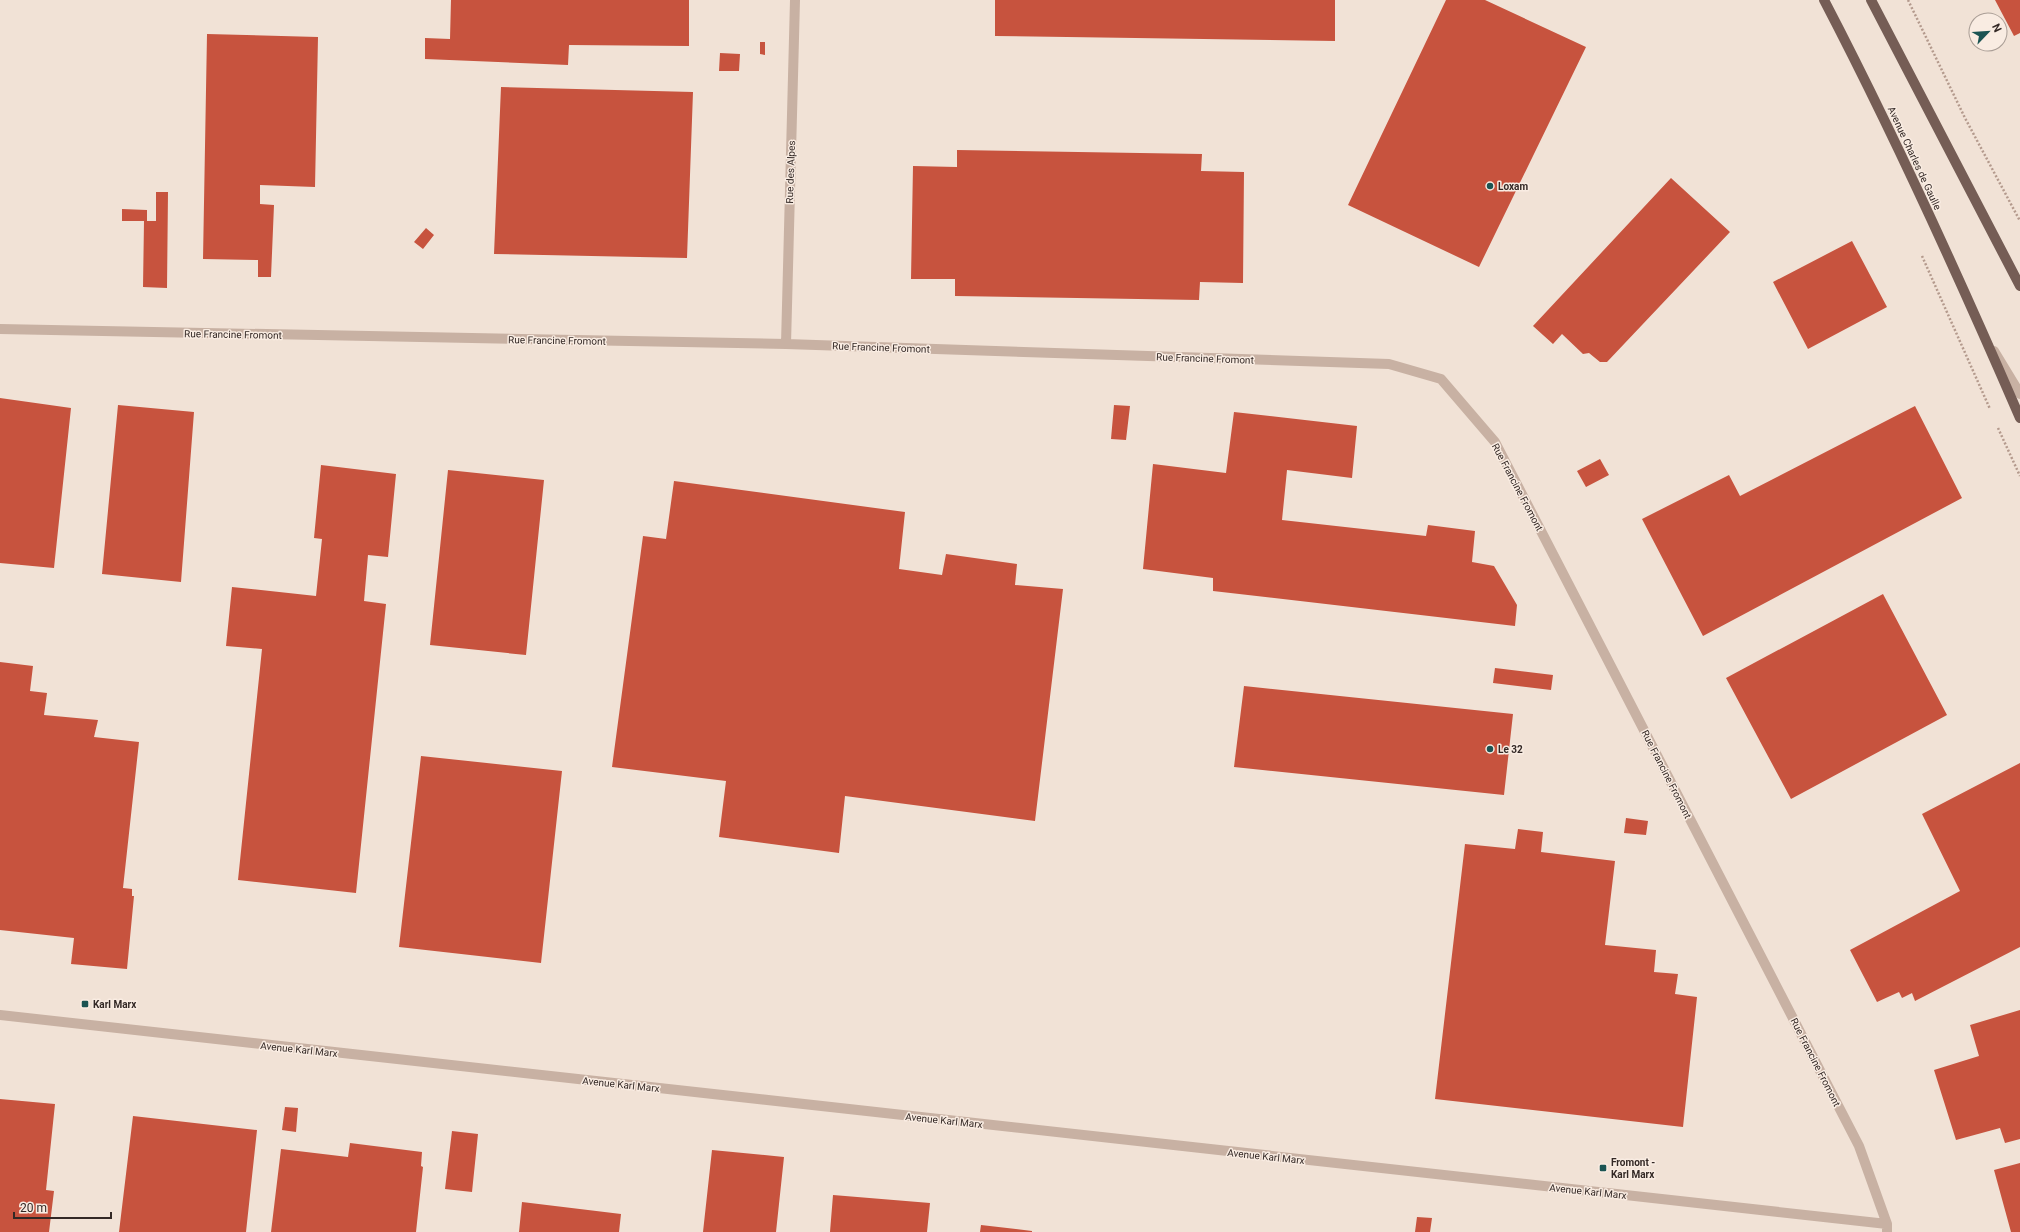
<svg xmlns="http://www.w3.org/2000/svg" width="2020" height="1232" viewBox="0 0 2020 1232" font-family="Roboto,sans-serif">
<rect width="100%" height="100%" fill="#f1e2d6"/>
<!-- building -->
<path fill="#c7533e" d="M 451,0 L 689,0 L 689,46 L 569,45 L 568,65 L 425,59 L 425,38 L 450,39 Z
M 995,0 L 1335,0 L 1335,41 L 995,36 Z
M 1446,0 L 1485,0 L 1586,47 L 1479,267 L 1348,205 Z
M 1995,0 L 2020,0 L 2020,33 L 2014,36 Z
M 207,34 L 318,37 L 315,187 L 260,185 L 260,204 L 274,205 L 271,277 L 258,277 L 258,260 L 203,259 Z
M 760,42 L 765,42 L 765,55 L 760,54 Z
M 720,53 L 740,54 L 739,71 L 719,71 Z
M 501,87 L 693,92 L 687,258 L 494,254 Z
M 957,150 L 1202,154 L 1201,171 L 1244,172 L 1243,283 L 1200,282 L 1199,300 L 955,296 L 955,279 L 911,279 L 913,166 L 957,167 Z
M 1671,178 L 1730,232 L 1607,362 L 1600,362 L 1589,353 L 1583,354 L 1562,334 L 1553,344 L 1533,326 Z
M 156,192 L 168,192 L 167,288 L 143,287 L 144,221 L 122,221 L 122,209 L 147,210 L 147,221 L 156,221 Z
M 426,228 L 434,235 L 423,249 L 414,242 Z
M 1852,241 L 1887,307 L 1808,349 L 1773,282 Z
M 0,398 L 71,408 L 54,568 L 0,563 Z
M 118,405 L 194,412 L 181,582 L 102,574 Z
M 1114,405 L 1130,406 L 1126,440 L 1111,439 Z
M 1915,406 L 1962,498 L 1703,636 L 1642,519 L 1729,475 L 1740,496 Z
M 1234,412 L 1357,426 L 1352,478 L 1287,470 L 1282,520 L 1426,536 L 1428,525 L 1475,531 L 1472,562 L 1494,566 L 1517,605 L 1515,626 L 1213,591 L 1213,578 L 1143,569 L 1153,464 L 1226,473 Z
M 1600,459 L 1609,475 L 1586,487 L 1577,471 Z
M 321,465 L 396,474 L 388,557 L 368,555 L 364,601 L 386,604 L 356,893 L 238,880 L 262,649 L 226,646 L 232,587 L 316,596 L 322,539 L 314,538 Z
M 448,470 L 544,480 L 526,655 L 430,645 Z
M 674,481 L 905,512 L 899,569 L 942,575 L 946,554 L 1017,564 L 1015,585 L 1063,589 L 1035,821 L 845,796 L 839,853 L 719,837 L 726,781 L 612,767 L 643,536 L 666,539 Z
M 1883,594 L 1947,715 L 1791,799 L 1726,678 Z
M 0,662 L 33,666 L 30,691 L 47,693 L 44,715 L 98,720 L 94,737 L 139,742 L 123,888 L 132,889 L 132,896 L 134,896 L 127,969 L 71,964 L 74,938 L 0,930 Z
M 1495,668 L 1553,675 L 1551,690 L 1493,683 Z
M 1244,686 L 1513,714 L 1504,795 L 1234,767 Z
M 421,756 L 562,771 L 541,963 L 399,947 Z
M 2020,763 L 2020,947 L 1915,1001 L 1912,993 L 1902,998 L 1899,992 L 1877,1002 L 1850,950 L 1960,891 L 1922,814 Z
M 1626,818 L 1648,821 L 1646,835 L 1624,833 Z
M 1518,829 L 1543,832 L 1541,852 L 1615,861 L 1605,945 L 1656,950 L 1654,972 L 1678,974 L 1675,994 L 1697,997 L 1683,1127 L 1435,1099 L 1465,844 L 1515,849 Z
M 2020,1010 L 2020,1139 L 2005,1143 L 2000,1128 L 1956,1140 L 1934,1070 L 1979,1056 L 1970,1025 Z
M 0,1099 L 55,1104 L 46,1190 L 54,1191 L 49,1232 L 0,1232 Z
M 285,1107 L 298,1108 L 296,1132 L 282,1130 Z
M 133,1116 L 257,1130 L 246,1232 L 119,1232 Z
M 452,1131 L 478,1134 L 472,1192 L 445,1189 Z
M 350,1143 L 422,1152 L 421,1166 L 423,1167 L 416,1232 L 271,1232 L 281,1149 L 348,1157 Z
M 712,1150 L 784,1157 L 776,1232 L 703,1232 Z
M 2020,1163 L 2020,1232 L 2011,1232 L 1994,1170 Z
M 833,1195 L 930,1203 L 927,1232 L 830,1232 Z
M 522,1202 L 621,1214 L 619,1232 L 519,1232 Z
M 1417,1217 L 1432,1218 L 1430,1232 L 1415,1232 Z
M 981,1225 L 1032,1231 L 1032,1232 L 980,1232 Z"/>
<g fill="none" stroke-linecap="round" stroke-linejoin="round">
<!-- path -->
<path stroke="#b49a8d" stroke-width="2.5" stroke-dasharray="2 2" stroke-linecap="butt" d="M 1908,0 L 1965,118 L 2020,221
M 1922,256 L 1990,409
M 1998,428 L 2020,476"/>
<!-- minor -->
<path stroke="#c8b1a3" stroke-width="10" d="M 0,329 L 786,344 L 1389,364 L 1441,379 L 1495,442 L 1859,1146 L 1887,1224 L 1887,1232
M 786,344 L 795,0
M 0,1015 L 1887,1224"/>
<!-- tertiary -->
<path stroke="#c8b1a3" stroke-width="10" d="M 1994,351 L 2020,394"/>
<!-- primary -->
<path stroke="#755d55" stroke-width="10" d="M 1824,0 C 1895,136 1959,277 2020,418
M 1871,0 L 2020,286"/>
</g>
<!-- markers -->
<g fill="#1b5453" stroke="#f9ece2" stroke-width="1.5">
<circle cx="1490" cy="186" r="4"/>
<circle cx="1490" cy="749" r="4"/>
<rect x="81" y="1000" width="8" height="8" rx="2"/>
<rect x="1599" y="1164" width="8" height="8" rx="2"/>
</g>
<g text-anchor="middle" stroke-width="3" stroke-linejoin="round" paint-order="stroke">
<!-- street labels -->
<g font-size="10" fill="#332825" stroke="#f9ece2">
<text transform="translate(1915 158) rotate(65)" y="4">Avenue Charles de Gaulle</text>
<text transform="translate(790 172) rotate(-88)" y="4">Rue des Alpes</text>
<text transform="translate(233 334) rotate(1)" y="4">Rue Francine Fromont</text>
<text transform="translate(557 340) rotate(1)" y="4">Rue Francine Fromont</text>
<text transform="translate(881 347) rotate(2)" y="4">Rue Francine Fromont</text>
<text transform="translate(1205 358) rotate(2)" y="4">Rue Francine Fromont</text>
<text transform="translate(1518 487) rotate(62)" y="4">Rue Francine Fromont</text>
<text transform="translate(1667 774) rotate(63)" y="4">Rue Francine Fromont</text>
<text transform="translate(299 1049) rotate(6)" y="4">Avenue Karl Marx</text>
<text transform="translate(1816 1062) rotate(63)" y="4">Rue Francine Fromont</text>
<text transform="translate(621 1084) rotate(6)" y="4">Avenue Karl Marx</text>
<text transform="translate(944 1120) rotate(6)" y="4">Avenue Karl Marx</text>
<text transform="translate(1266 1156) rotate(6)" y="4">Avenue Karl Marx</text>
<text transform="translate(1588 1191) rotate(6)" y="4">Avenue Karl Marx</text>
</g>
<!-- poi labels -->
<g font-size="10" font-weight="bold" fill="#332825" stroke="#f9ece2" text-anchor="start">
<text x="1498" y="190">Loxam</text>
<text x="1498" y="753">Le 32</text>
<text x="93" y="1008">Karl Marx</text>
<text x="1611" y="1166">Fromont -<tspan x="1611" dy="12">Karl Marx</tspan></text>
</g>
</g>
<!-- north arrow -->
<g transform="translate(1988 32) rotate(65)"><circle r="19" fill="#f9ece2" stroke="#aa9e96"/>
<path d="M0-3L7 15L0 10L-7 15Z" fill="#1b5453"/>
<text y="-6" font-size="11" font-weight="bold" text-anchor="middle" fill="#332825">N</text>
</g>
<!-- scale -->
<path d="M14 1212v6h97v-6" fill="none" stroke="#332825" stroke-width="2"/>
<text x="20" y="1212" font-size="12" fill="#332825" stroke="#f9ece2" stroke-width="3" paint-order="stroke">20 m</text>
</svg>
